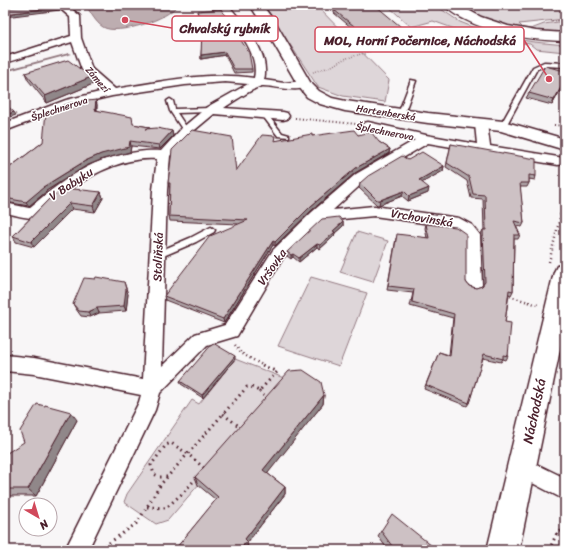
<svg xmlns="http://www.w3.org/2000/svg" width="570" height="555" viewBox="0 0 570 555" font-family="Sriracha,sans-serif">
<rect width="100%" height="100%" fill="#f8f6f7"/>
<filter id="ink" filterUnits="userSpaceOnUse"><feTurbulence type="fractalNoise" baseFrequency=".025" numOctaves="2"/><feDisplacementMap in="SourceGraphic" scale="8" xChannelSelector="R" yChannelSelector="G"/><feConvolveMatrix kernelMatrix="1 2 1 2 8 2 1 2 1" color-interpolation-filters="sRGB"/></filter>
<g filter="url(#ink)">
<!-- green -->
<path fill="#ded6d9" stroke="#947a82" d="M 264,5 L 316,5 L 389,80 L 385,102 L 343,96 L 318,87 Z
M 387,5 L 435,5 L 460,22 L 496,36 L 534,42 L 565,45 L 565,52 L 536,49 L 530,44 L 522,43 L 517,46 L 502,46 L 433,21 L 411,27 Z
M 459,5 L 565,5 L 565,19 L 519,24 L 523,28 L 531,29 L 544,24 L 565,21 L 565,34 L 517,29 L 486,21 Z
M 357,232 L 388,241 L 373,282 L 340,272 Z
M 311,277 L 367,293 L 339,366 L 278,346 Z
M 235,359 L 289,380 L 168,520 L 156,524 L 124,502 L 127,494 L 192,400 L 199,404 Z"/>
<!-- water -->
<path fill="#bdadb0" stroke="#8f747b" d="M 86,5 L 177,5 C 170,19 117,36 103,27 C 96,23 90,12 86,5 Z"/>
<g fill="none" stroke-linecap="round" stroke-linejoin="round">
<!-- stream -->
<path fill="#8f747b" fill-rule="evenodd" d="M 69,53 L 72,54 L 5,72 L 5,70 Z"/>
<defs>
<path id="lane" d="M 544,62 L 565,63 L 565,67 L 545,66 L 537,69 L 506,126 L 505,127 L 501,127 L 500,126 L 533,67 Z
M 411,80 L 416,81 L 404,114 L 403,115 L 399,115 L 398,114 Z
M 170,99 L 173,101 L 175,109 L 211,108 L 214,110 L 211,112 L 177,113 L 189,131 L 186,133 L 184,132 L 170,111 L 167,101 Z
M 265,113 L 267,114 L 282,133 L 289,135 L 289,137 L 278,136 L 262,115 Z
M 211,227 L 215,230 L 214,232 L 196,242 L 161,257 L 155,257 L 154,255 L 155,253 L 190,238 Z"/>
<path id="street" d="M 5,5 L 29,5 L 24,8 L 5,10 Z
M 56,5 L 67,5 L 80,16 L 81,38 L 92,69 L 115,89 C 160,82 208,71 254,78 C 260,51 233,25 218,5 L 228,5 C 244,24 271,53 264,80 L 284,83 L 304,81 L 310,84 C 301,95 272,85 262,86 C 255,87 231,103 224,108 L 283,112 L 287,113 L 289,116 L 287,119 L 283,120 L 214,114 L 190,134 L 170,156 L 167,190 L 162,366 L 195,334 L 225,325 L 273,250 L 312,212 L 356,174 L 415,140 L 364,129 L 362,126 L 364,123 L 368,122 L 426,135 L 477,144 L 475,124 L 477,121 L 485,121 L 487,124 L 490,146 L 558,157 L 563,158 L 565,161 L 563,164 L 558,165 L 428,143 L 366,180 L 333,210 L 374,206 L 459,218 L 472,225 L 480,235 L 482,285 L 480,289 L 474,291 L 468,289 L 466,285 L 466,237 L 451,227 L 374,216 L 321,221 L 283,258 L 237,336 L 207,345 L 160,393 L 155,410 L 88,550 L 65,550 L 139,402 L 141,395 L 34,374 L 5,371 L 5,355 L 34,358 L 143,379 L 153,190 L 157,159 C 118,156 81,180 52,203 C 46,208 40,217 32,218 C 24,218 13,214 5,213 L 5,203 L 29,208 C 47,193 66,178 87,167 C 105,157 140,149 161,151 L 182,128 L 207,107 L 248,84 L 225,82 L 185,85 L 112,96 L 73,105 L 5,131 L 5,123 L 66,100 L 104,91 L 82,70 L 72,42 L 5,63 L 5,57 L 71,36 L 70,17 Z
M 522,457 L 565,478 L 565,500 L 515,474 L 512,467 L 515,460 Z"/>
<path id="secondary" d="M 250,5 L 262,5 L 277,25 L 310,82 L 319,91 L 332,98 L 346,101 L 428,113 L 503,121 L 565,139 L 565,150 L 501,131 L 428,123 L 345,111 L 320,104 L 307,97 L 299,87 L 263,25 Z
M 565,264 L 565,325 L 519,550 L 487,550 L 554,272 L 557,266 Z"/>
<path id="highway" d="M 445,5 L 459,5 L 481,17 L 508,26 L 536,31 L 565,33 L 565,41 C 529,40 494,35 462,18 C 456,15 449,11 445,5 Z"/>
</defs>
<!-- lane casing -->
<use href="#lane" stroke="#4a1f2b" stroke-width="3"/>
<!-- street casing -->
<use href="#street" stroke="#4a1f2b" stroke-width="3"/>
<!-- secondary casing -->
<use href="#secondary" stroke="#4a1f2b" stroke-width="3"/>
<!-- highway casing -->
<use href="#highway" stroke="#4a1f2b" stroke-width="3"/>
<!-- path-far3 -->
<path stroke="#4a1f2b" stroke-width="1.5" stroke-dasharray="0.5 2" stroke-linecap="butt" d="M 550,21 L 565,20
M 490,47 L 518,47
M 313,72 L 330,67 L 344,59 L 371,51"/>
<!-- path-far2 -->
<path stroke="#4a1f2b" stroke-width="2" stroke-dasharray="1 2.5" stroke-linecap="butt" d="M 295,118 L 356,124
M 554,125 L 565,126
M 560,215 L 565,195"/>
<!-- path-far1 -->
<path stroke="#4a1f2b" stroke-width="2.5" stroke-dasharray="1 3" stroke-linecap="butt" d="M 549,262 L 561,214
M 506,295 L 538,305
M 235,345 L 241,353 L 262,365"/>
<!-- path -->
<path stroke="#4a1f2b" stroke-width="3" stroke-dasharray="1.5 4" stroke-linecap="butt" d="M 259,391 L 266,398 L 265,399
M 223,414 L 240,427
M 167,477 L 160,477 L 154,474 L 151,465 L 166,445 L 171,443 L 188,454 L 204,468
M 147,507 L 166,508 L 185,491 L 197,477
M 99,548 L 109,543 L 137,523 L 161,484 L 247,387 L 251,387 L 259,391 L 277,372 L 260,364
M 549,550 L 557,533 L 565,529"/>
<!-- lane -->
<use href="#lane" fill="#fff" fill-rule="evenodd"/>
<!-- street -->
<use href="#street" fill="#fff" fill-rule="evenodd"/>
<!-- secondary -->
<use href="#secondary" fill="#fff" fill-rule="evenodd"/>
<!-- highway -->
<use href="#highway" fill="#fff" fill-rule="evenodd"/>
</g>
<!-- wall -->
<path fill="#b0a6a9" stroke="#4a1f2b" d="M 329,5 L 375,5 L 406,35 L 367,43 L 353,29 L 334,13 L 334,10 Z
M 197,11 L 252,69 L 252,72 L 234,73 L 225,55 L 201,59 L 201,55 L 203,30 L 198,15 Z
M 25,73 L 91,77 L 93,84 L 47,103 L 28,80 Z
M 565,82 L 552,105 L 526,98 L 529,93 Z
M 96,100 L 97,105 L 97,110 L 133,124 L 149,127 L 150,129 L 172,131 L 173,136 L 160,149 L 131,146 L 130,152 L 103,159 L 86,166 L 46,191 L 46,192 L 29,206 L 5,202 L 5,171 L 43,142 Z
M 358,135 L 379,142 L 390,149 L 389,153 L 355,173 L 311,211 L 275,246 L 273,245 L 224,323 L 165,300 L 164,296 L 238,224 L 170,221 L 169,216 L 170,187 L 169,187 L 168,183 L 236,171 L 275,141 L 312,136 Z
M 451,144 L 536,176 L 535,180 L 529,179 L 529,183 L 527,187 L 520,187 L 524,223 L 522,227 L 516,226 L 520,235 L 518,239 L 514,239 L 513,291 L 511,295 L 509,294 L 505,322 L 508,356 L 506,360 L 503,359 L 501,362 L 483,358 L 469,403 L 467,406 L 424,389 L 439,352 L 449,355 L 453,318 L 410,306 L 413,293 L 387,290 L 396,238 L 427,238 L 425,228 L 426,224 L 469,286 L 476,288 L 482,286 L 483,285 L 481,234 L 483,230 L 484,230 L 483,199 L 471,198 L 467,181 L 446,167 Z
M 408,160 L 444,166 L 443,171 L 422,182 L 428,193 L 408,201 L 402,196 L 379,205 L 377,205 L 359,188 L 360,183 Z
M 101,192 L 103,198 L 95,212 L 72,209 L 34,247 L 16,242 L 13,236 L 50,198 Z
M 343,222 L 343,226 L 335,233 L 334,236 L 320,249 L 317,247 L 299,262 L 293,257 L 291,259 L 287,256 L 287,252 Z
M 128,294 L 126,311 L 99,313 L 90,317 L 81,316 L 76,309 L 73,304 Z
M 235,359 L 203,398 L 181,384 L 180,381 Z
M 324,395 L 323,404 L 267,473 L 285,487 L 285,494 L 247,543 L 248,547 L 177,547 L 216,500 L 198,485 L 195,477 Z
M 77,420 L 36,496 L 5,496 L 5,456 Z
M 381,531 L 437,550 L 388,550 L 378,536 Z"/>
<!-- shaded-wall -->
<path fill="#908789" stroke="#4a1f2b" d="M 59,7 L 60,10 L 5,17 L 5,14 Z
M 407,32 L 406,35 L 367,43 L 367,40 Z
M 225,52 L 225,55 L 201,59 L 201,55 Z
M 91,77 L 93,84 L 47,103 L 45,96 Z
M 565,80 L 565,82 L 552,105 L 554,100 Z
M 96,100 L 97,105 L 96,115 L 95,110 Z
M 14,112 L 16,115 L 5,119 L 5,115 Z
M 172,131 L 173,136 L 160,149 L 159,145 Z
M 130,141 L 131,146 L 130,152 L 103,159 L 86,166 L 46,191 L 46,192 L 29,206 L 26,202 L 43,187 L 85,161 Z
M 390,149 L 389,153 L 355,173 L 311,211 L 275,246 L 275,242 L 311,206 L 356,168 Z
M 444,166 L 443,171 L 418,185 L 419,180 Z
M 429,188 L 428,193 L 408,201 L 409,196 Z
M 404,191 L 402,196 L 379,205 L 380,200 Z
M 101,192 L 103,198 L 95,212 L 93,206 Z
M 70,203 L 72,209 L 34,247 L 31,242 Z
M 343,222 L 343,226 L 335,233 L 334,236 L 320,249 L 320,245 L 333,231 Z
M 273,241 L 273,245 L 224,323 L 223,319 Z
M 317,244 L 317,247 L 299,262 L 299,258 Z
M 293,254 L 293,257 L 291,259 L 291,255 Z
M 124,282 L 128,294 L 126,311 L 124,306 Z
M 97,308 L 99,313 L 90,317 L 88,312 Z
M 235,356 L 235,359 L 203,398 L 202,395 Z
M 324,395 L 323,404 L 264,478 L 263,470 Z
M 71,412 L 77,420 L 36,496 L 28,489 Z
M 285,487 L 285,494 L 247,543 L 248,547 L 245,550 L 240,550 L 245,539 Z"/>
<!-- building -->
<path fill="#cdc1c4" stroke="#4a1f2b" d="M 25,5 L 57,5 L 59,7 L 5,14 L 5,8 L 24,6 Z
M 332,5 L 375,5 L 407,32 L 367,40 L 354,26 L 334,10 L 337,10 Z
M 221,9 L 249,53 L 252,69 L 234,69 L 225,52 L 201,55 L 202,30 L 204,30 L 197,11 Z
M 68,60 L 91,77 L 45,96 L 25,73 Z
M 545,66 L 565,71 L 565,80 L 554,100 L 529,93 Z
M 96,100 L 95,110 L 132,117 L 133,124 L 149,127 L 145,129 L 157,128 L 172,131 L 159,145 L 130,141 L 129,147 L 101,154 L 85,161 L 43,187 L 44,187 L 26,202 L 5,198 L 5,171 L 43,142 L 46,112 L 70,103 Z
M 5,104 L 14,112 L 5,115 Z
M 192,130 L 232,137 L 236,171 L 262,135 L 275,136 L 274,141 L 312,134 L 312,136 L 354,130 L 358,135 L 371,132 L 379,142 L 390,149 L 356,168 L 311,206 L 275,242 L 273,241 L 223,319 L 164,296 L 210,236 L 248,220 L 169,216 L 170,183 L 168,183 L 172,150 Z
M 451,144 L 536,159 L 536,176 L 529,175 L 529,183 L 520,183 L 524,223 L 514,221 L 520,235 L 514,235 L 513,291 L 509,290 L 505,322 L 511,323 L 508,356 L 503,355 L 503,359 L 484,354 L 469,403 L 426,385 L 439,352 L 450,356 L 454,314 L 412,302 L 414,289 L 388,286 L 397,234 L 429,238 L 426,224 L 456,227 L 466,234 L 466,282 L 469,286 L 476,288 L 482,286 L 485,282 L 483,230 L 486,230 L 485,195 L 473,194 L 469,177 L 447,163 Z
M 422,152 L 444,166 L 419,180 L 429,188 L 409,196 L 404,191 L 380,200 L 377,200 L 360,183 L 368,176 L 402,156 L 408,160 Z
M 64,188 L 101,192 L 93,206 L 70,203 L 31,242 L 13,236 L 50,198 Z
M 339,217 L 343,222 L 333,231 L 335,232 L 320,245 L 317,244 L 299,258 L 293,254 L 291,255 L 287,252 L 322,219 Z
M 96,277 L 124,282 L 126,289 L 124,306 L 97,308 L 88,312 L 79,311 L 73,304 L 84,278 L 95,279 Z
M 213,343 L 235,356 L 202,395 L 180,381 Z
M 303,370 L 321,382 L 324,395 L 263,470 L 285,487 L 245,539 L 247,541 L 240,550 L 165,550 L 167,549 L 177,547 L 218,497 L 195,477 L 289,371 Z
M 37,404 L 45,406 L 45,405 L 71,412 L 28,489 L 5,489 L 5,456 L 7,453 L 24,442 L 20,431 Z
M 392,514 L 437,550 L 395,550 L 381,531 Z"/>
</g>
<g text-anchor="middle" stroke-width="3" stroke-linejoin="round" paint-order="stroke">
<!-- far-street labels -->
<g font-size="10" fill="#4a1f2b" stroke="#fff">
<text transform="translate(98 79) rotate(49)" y="4">Zámezí</text>
<text transform="translate(59 108) rotate(-18)" y="4">Šplechnerova</text>
<text transform="translate(386 112) rotate(9)" y="4">Hartenberská</text>
<text transform="translate(385 131) rotate(11)" y="4">Šplechnerova</text>
</g>
<!-- street labels -->
<g font-size="12" fill="#4a1f2b" stroke="#fff">
<text transform="translate(71 184) rotate(-33)" y="4">V Babyku</text>
<text transform="translate(422 218) rotate(9)" y="4">Vrchovinská</text>
<text transform="translate(158 257) rotate(-88)" y="4">Stoliňská</text>
<text transform="translate(272 267) rotate(-55)" y="4">Vršovka</text>
</g>
<!-- near-street labels -->
<g font-size="14" fill="#4a1f2b" stroke="#fff">
<text transform="translate(534 411) rotate(-78)" y="5">Náchodská</text>
</g>
</g>
<!-- callouts -->
<path fill="none" stroke="#d1495b" stroke-width="1.5" d="M125 20L172 28M549 79L524 40"/>
<g fill="#d1495b" stroke="#fff" stroke-width="1.5">
<circle cx="125" cy="20" r="4"/>
<circle cx="549" cy="79" r="4"/>
</g>
<g fill="#fff" stroke="#d1495b" stroke-width="1.5">
<rect x="172" y="16" width="106" height="25" rx="4"/>
<rect x="315" y="27" width="209" height="25" rx="4"/>
</g>
<g font-size="13" text-anchor="middle" font-weight="bold" fill="#4a1f2b">
<text x="225" y="33">Chvalský rybník</text>
<text x="420" y="45">MOL, Horní Počernice, Náchodská</text>
</g>
<!-- margin -->
<rect width="570" height="555" fill="none" stroke="#fff" stroke-width="20"/>
<rect x="10" y="10" width="550" height="535" fill="none" stroke="#4a1f2b" stroke-width="1.5" filter="url(#ink)"/>
<!-- north arrow -->
<g transform="translate(38 517) rotate(142)"><circle r="19" fill="#ffffff" stroke="#b7a5aa"/>
<path d="M0-3L7 15L0 10L-7 15Z" fill="#d1495b"/>
<text y="-6" font-size="11" font-weight="bold" text-anchor="middle" fill="#4a1f2b">N</text>
</g>
</svg>
